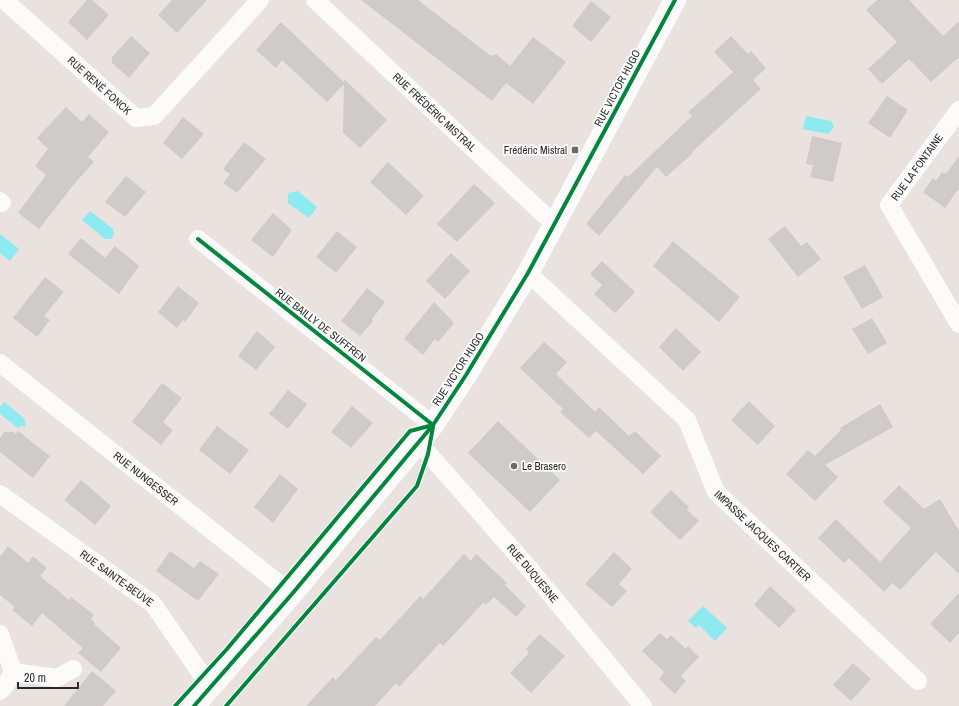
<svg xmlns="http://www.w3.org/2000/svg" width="959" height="706" viewBox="0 0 959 706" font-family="'Archivo Narrow',sans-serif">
<rect width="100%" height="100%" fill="#e9e2de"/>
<!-- water -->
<path fill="#8deaef" d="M 806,116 L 831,121 L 834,127 L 828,134 L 803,129 Z
M 298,191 L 317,207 L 309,218 L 288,203 L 288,193 Z
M 90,211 L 113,229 L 114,235 L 111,239 L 105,239 L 82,220 Z
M 0,234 L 19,249 L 10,261 L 0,253 Z
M 4,402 L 25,419 L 24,421 L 26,424 L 25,427 L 20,426 L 18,428 L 0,414 L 0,407 Z
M 703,606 L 727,628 L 715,641 L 699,625 L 696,628 L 688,621 Z"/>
<!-- building -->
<path fill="#cfcbc8" d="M 87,0 L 92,0 L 109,15 L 87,40 L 68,22 Z
M 172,0 L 207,0 L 177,33 L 158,15 Z
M 361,0 L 418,0 L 491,56 L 496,54 L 510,66 L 533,37 L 566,62 L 533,104 L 506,83 L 492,101 Z
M 877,0 L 909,0 L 943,36 L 959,21 L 959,57 L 931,82 L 909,59 L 882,84 L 868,69 L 897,42 L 866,10 Z
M 591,1 L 611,17 L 591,42 L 572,26 Z
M 281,22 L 344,82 L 344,79 L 387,120 L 360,148 L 343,133 L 344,84 L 327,102 L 282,60 L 276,68 L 256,50 Z
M 131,36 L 150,53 L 129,78 L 112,63 L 112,57 Z
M 731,36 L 748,54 L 751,51 L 766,68 L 753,80 L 761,89 L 692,152 L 693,153 L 666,177 L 657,167 L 599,236 L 586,224 L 625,175 L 628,177 L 692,116 L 688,112 L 733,72 L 714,52 Z
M 887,96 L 908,110 L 890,138 L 868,123 Z
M 66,107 L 82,122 L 89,114 L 109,132 L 88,157 L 94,162 L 75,183 L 39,229 L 18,213 L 46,175 L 35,166 L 48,149 L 37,138 Z
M 183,117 L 204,134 L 182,159 L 163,143 Z
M 812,136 L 842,143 L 833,182 L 810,177 L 813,165 L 806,164 Z
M 244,142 L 266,159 L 237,193 L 223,183 L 230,174 L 223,169 Z
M 959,156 L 959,188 L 945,208 L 923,192 L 933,178 L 936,181 L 942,172 L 946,174 Z
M 388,162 L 424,196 L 406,215 L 370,182 Z
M 126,176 L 146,192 L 125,217 L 105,202 Z
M 474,184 L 495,203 L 457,242 L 437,224 Z
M 273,213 L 292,230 L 273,257 L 251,240 Z
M 785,226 L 801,246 L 807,242 L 821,259 L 798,277 L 768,239 Z
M 337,231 L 357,247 L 336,273 L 316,257 Z
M 81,238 L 105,258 L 115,246 L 139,266 L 119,294 L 68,254 Z
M 673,241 L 740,297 L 719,322 L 653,266 Z
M 451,253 L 470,271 L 445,299 L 426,281 Z
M 602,261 L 635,292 L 615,313 L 594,294 L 602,285 L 590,274 Z
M 865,265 L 883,297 L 862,309 L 843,277 Z
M 45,277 L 64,292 L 44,316 L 50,320 L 37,337 L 13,318 Z
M 178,286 L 199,303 L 185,322 L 183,320 L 177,328 L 158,312 Z
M 367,288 L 385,302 L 372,319 L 373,321 L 360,336 L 341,321 Z
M 434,302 L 454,323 L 438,342 L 435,339 L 423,355 L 404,339 Z
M 872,318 L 887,343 L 868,354 L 852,329 Z
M 676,328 L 701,352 L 683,371 L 659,347 Z
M 257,331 L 275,347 L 256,370 L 238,356 Z
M 544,342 L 567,362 L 556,374 L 595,412 L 599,407 L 629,436 L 635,431 L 661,456 L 643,474 L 596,431 L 589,438 L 560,412 L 563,409 L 520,368 Z
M 162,383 L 182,398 L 163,422 L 173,430 L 161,445 L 132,422 Z
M 288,390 L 307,404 L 288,429 L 269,414 Z
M 749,401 L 775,426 L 758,445 L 731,420 Z
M 880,404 L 893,427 L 825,465 L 838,477 L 815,501 L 786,474 L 808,450 L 815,456 L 841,430 L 840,428 Z
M 352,406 L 373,423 L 351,448 L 331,432 Z
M 498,421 L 560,480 L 530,512 L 468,453 Z
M 217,426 L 249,450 L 230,474 L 199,450 Z
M 18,431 L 50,456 L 33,478 L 0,452 L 0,438 L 4,432 L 13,432 L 16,434 Z
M 280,474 L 298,489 L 273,523 L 254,507 Z
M 81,480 L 111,506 L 95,525 L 64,500 Z
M 899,485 L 924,509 L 940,499 L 959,531 L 959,574 L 936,552 L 900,590 L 892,583 L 884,592 L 849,558 L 844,563 L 818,538 L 836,519 L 880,562 L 911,528 L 883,502 Z
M 671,490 L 689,507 L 687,510 L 699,521 L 680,540 L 650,512 Z
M 8,546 L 28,563 L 33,556 L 47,568 L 40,576 L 69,600 L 71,597 L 94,615 L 91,619 L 95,623 L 94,624 L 121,648 L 101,672 L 78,653 L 83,648 L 42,613 L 32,626 L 12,610 L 15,607 L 0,595 L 0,557 Z
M 170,551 L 194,568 L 200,561 L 219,574 L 198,601 L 156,571 Z
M 614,552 L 632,569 L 619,584 L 627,591 L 612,607 L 585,584 Z
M 464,554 L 471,561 L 476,554 L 507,583 L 505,585 L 526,606 L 516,617 L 494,597 L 486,605 L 483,603 L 443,646 L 440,643 L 399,687 L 396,683 L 375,706 L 306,706 L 333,677 L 336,680 L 376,637 L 380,640 L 420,596 L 423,599 Z
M 770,586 L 796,610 L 779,628 L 754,605 Z
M 959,593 L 959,633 L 950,643 L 930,624 Z
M 660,633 L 667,639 L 671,635 L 686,649 L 688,646 L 699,657 L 681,676 L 686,681 L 675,694 L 659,679 L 664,672 L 642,651 Z
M 540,634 L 565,656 L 531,693 L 510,673 L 529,653 L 526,649 Z
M 853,663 L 871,679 L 851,701 L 833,685 Z
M 92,671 L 116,691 L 103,706 L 64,706 Z"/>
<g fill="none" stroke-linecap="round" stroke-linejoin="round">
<!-- minor -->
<g stroke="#fcfbfa" stroke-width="18">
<path id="s1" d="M 4,0 L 136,118 L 154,116 L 260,0"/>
<path id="s2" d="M 315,0 L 555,225"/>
<path d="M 959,110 L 889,205 L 959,324"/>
<path d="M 0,201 L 2,203"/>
<path d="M 198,239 L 433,425"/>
<path id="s3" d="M 528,273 L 687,420 L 716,492 L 918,681"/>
<path id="s4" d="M 0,363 L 292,594"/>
<path id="s5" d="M 419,443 L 528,567 L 643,706"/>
<path id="s6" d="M 0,494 L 153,604 L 202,675 L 213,684"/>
<path d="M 0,634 L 13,672 L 5,686 L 0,691"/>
<path d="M 13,672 L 57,678 L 73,669"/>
</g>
<!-- tertiary -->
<path stroke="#fcfbfa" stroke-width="22" d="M 194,706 L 292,594 L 433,425 L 466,375 L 528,273 L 675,0"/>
<defs>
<path id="cycleway" d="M 198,239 L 433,425
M 175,706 L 227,649 L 410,431 L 433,425
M 194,706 L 292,594 L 433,425 L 466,375 L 528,273 L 675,0
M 226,706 L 417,486 L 428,454 L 433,427"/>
</defs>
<!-- cycleway casing -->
<use href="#cycleway" stroke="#fff" stroke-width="6"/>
<!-- cycleway -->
<use href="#cycleway" stroke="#00873e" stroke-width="4"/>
</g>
<!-- markers -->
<g fill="#6d6a69" stroke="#fff" stroke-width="1.5">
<rect x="571" y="146" width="8" height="8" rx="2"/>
<circle cx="514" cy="466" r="4"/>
</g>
<g text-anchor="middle" stroke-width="3.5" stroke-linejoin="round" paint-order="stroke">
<!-- street labels -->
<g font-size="11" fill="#2a2a2a" stroke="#fff">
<text dy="4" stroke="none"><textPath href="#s1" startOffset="128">RUE RENÉ FONCK</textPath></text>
<text transform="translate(617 88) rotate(-62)" y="4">RUE VICTOR HUGO</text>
<text dy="4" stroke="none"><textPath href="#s2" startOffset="164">RUE FRÉDÉRIC MISTRAL</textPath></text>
<text transform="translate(917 167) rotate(-54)" y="4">RUE LA FONTAINE</text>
<text transform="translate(321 325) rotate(38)" y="4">RUE BAILLY DE SUFFREN</text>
<text transform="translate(458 369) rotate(-57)" y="4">RUE VICTOR HUGO</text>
<text dy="4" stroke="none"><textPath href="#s4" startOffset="186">RUE NUNGESSER</textPath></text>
<text dy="4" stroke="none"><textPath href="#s3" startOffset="358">IMPASSE JACQUES CARTIER</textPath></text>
<text dy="4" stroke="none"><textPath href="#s5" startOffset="173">RUE DUQUESNE</textPath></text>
<text dy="4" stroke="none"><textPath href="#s6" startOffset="144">RUE SAINTE-BEUVE</textPath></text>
</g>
<!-- poi labels -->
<g font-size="11" fill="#2a2a2a" stroke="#fff" text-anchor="end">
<text x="567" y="154">Frédéric Mistral</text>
<text x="522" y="470" text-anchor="start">Le Brasero</text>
</g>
</g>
<!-- scale -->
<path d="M18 682v6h60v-6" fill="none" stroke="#2a2a2a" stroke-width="2"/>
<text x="24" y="682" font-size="12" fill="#2a2a2a" stroke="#ffffff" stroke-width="3" paint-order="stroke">20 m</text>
</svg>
